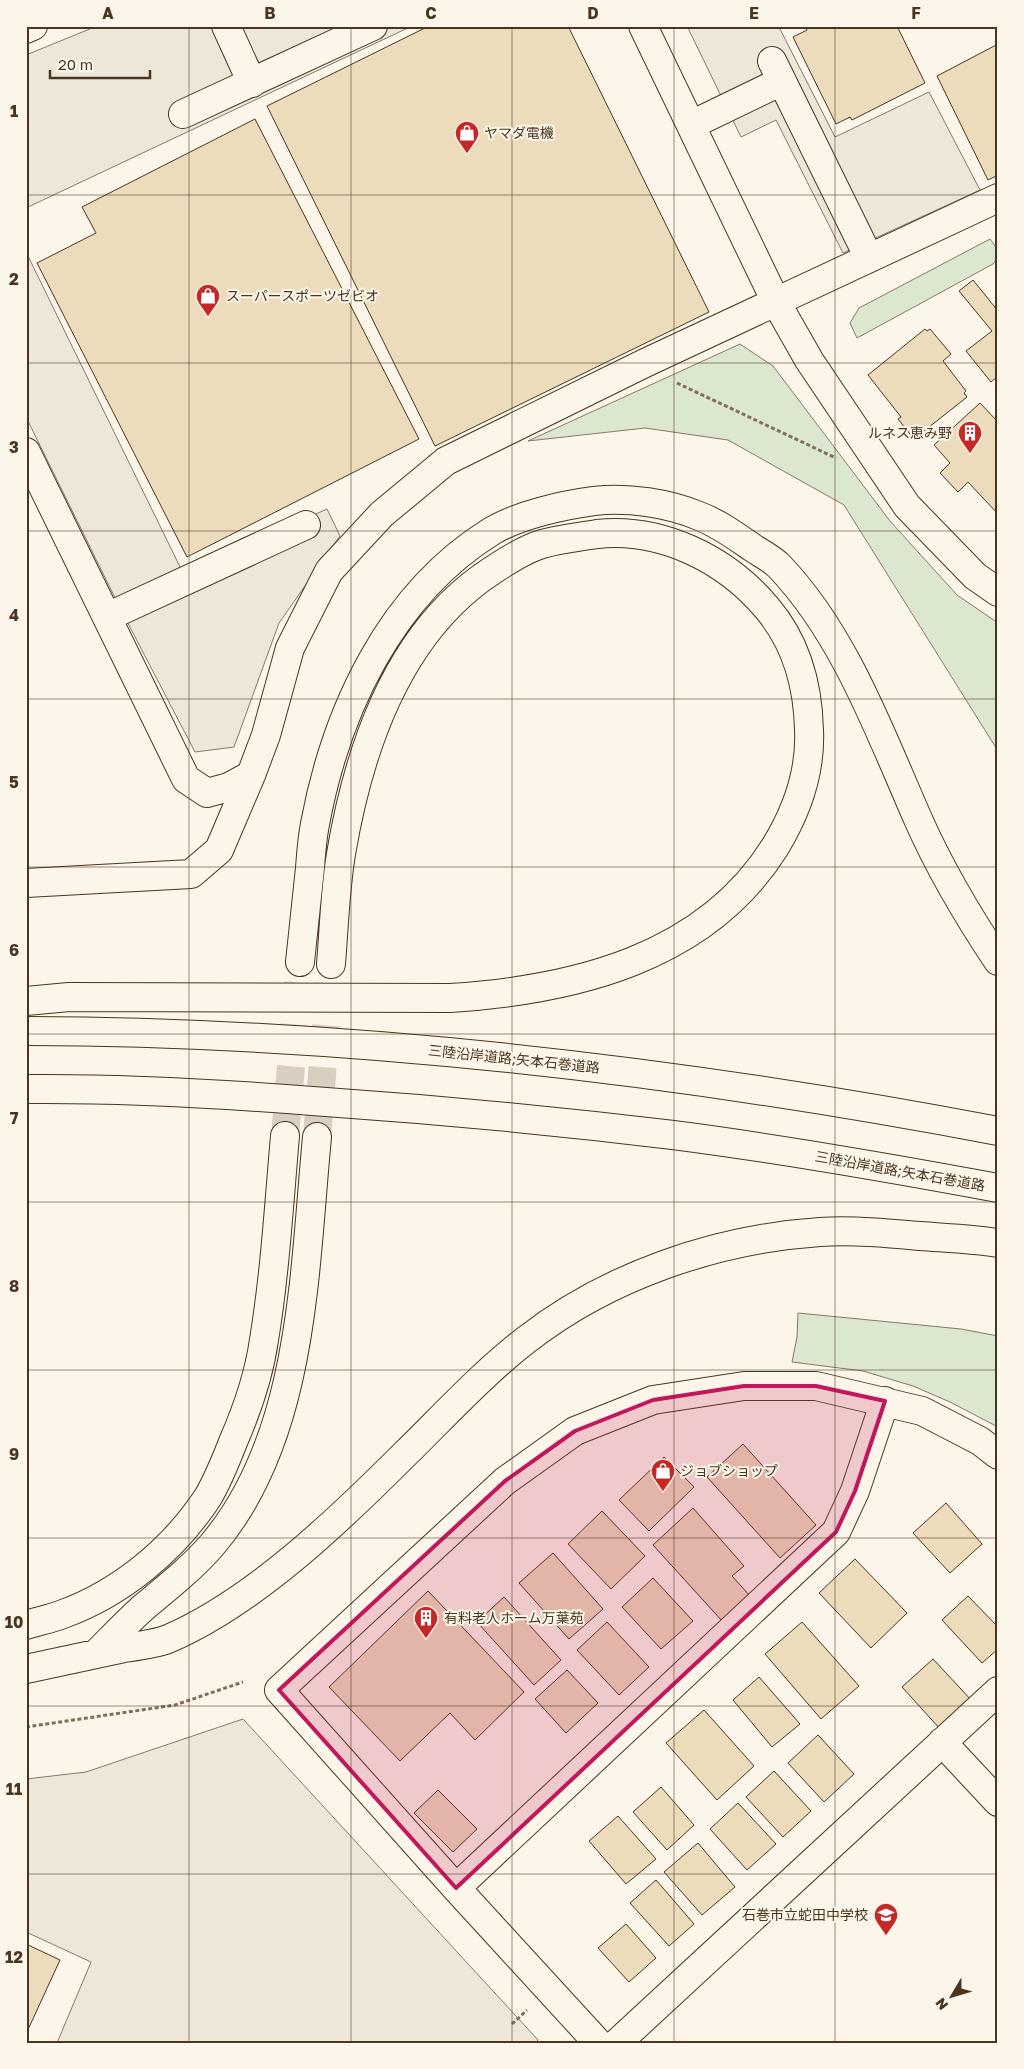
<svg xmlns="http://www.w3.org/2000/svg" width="1024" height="2069" viewBox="0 0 1024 2069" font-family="'Golos Text','Noto Sans JP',sans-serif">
<rect width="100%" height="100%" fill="#fbf6e9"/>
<!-- green -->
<path fill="#dce7d0" stroke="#887966" d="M 990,239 C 997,248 1001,254 993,264 L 857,338 L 850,323 L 859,308 Z
M 740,344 L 773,366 L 890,521 L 957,595 L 998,623 L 998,751 L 844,505 L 728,440 L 645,428 L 528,441 Z
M 798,1313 L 961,1329 L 998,1336 L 998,1427 L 950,1402 L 913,1386 L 863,1371 L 792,1362 L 797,1337 Z"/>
<!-- parking -->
<path fill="#ede7d9" stroke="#887966" d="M 97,26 L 412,26 L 26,208 L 26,55 Z
M 687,26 L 784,26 L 780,29 L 835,137 L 929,92 L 980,190 L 843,253 L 776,120 L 741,137 Z
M 26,252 L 183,573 L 327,509 L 340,536 L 279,623 L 234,747 L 195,752 L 121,610 L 26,417 Z
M 243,1719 L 538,2040 L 535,2043 L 57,2043 L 91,1962 L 26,1932 L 26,1779 L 86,1772 Z"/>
<!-- building -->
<path fill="#ecdcbc" stroke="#4a3520" d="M 429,26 L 568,26 L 709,312 L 435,446 L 267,106 Z
M 805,26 L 897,26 L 925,83 L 852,120 L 850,117 L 836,124 L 793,37 L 807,30 Z
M 998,44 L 998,175 L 988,180 L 937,76 Z
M 255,119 L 419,439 L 187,557 L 37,263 L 96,233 L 82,207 Z
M 973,280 L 998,311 L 998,376 L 991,382 L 966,351 L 992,331 L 959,291 Z
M 925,329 L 927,331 L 930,329 L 951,354 L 943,361 L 966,391 L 964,393 L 967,397 L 914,439 L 898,419 L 901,417 L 868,375 Z
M 980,403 L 998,422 L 998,514 L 968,482 L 958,492 L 940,473 L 950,463 L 934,445 Z
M 743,1444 L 816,1525 L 780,1558 L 707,1477 Z
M 664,1457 L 694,1487 L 649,1531 L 619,1500 Z
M 946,1503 L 982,1544 L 950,1573 L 913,1533 Z
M 693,1508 L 744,1566 L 732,1576 L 751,1597 L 723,1622 L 653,1545 Z
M 602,1511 L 645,1556 L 611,1589 L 568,1544 Z
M 553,1553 L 603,1609 L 569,1639 L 519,1583 Z
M 855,1559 L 907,1613 L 871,1648 L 819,1593 Z
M 653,1578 L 693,1621 L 661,1649 L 622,1607 Z
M 428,1591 L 524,1692 L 475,1740 L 450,1713 L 400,1761 L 329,1687 Z
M 968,1596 L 998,1627 L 998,1649 L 982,1663 L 942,1620 Z
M 504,1597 L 561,1660 L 534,1685 L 477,1622 Z
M 607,1622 L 649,1667 L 619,1695 L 577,1650 Z
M 802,1622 L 859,1686 L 821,1719 L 765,1654 Z
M 933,1659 L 973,1702 L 941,1730 L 902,1687 Z
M 567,1670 L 598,1703 L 566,1733 L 535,1699 Z
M 759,1677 L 800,1724 L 772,1747 L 733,1700 Z
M 704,1710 L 754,1766 L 717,1800 L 666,1743 Z
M 818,1735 L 854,1774 L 824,1802 L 788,1763 Z
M 774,1771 L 811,1811 L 783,1837 L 746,1797 Z
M 661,1787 L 694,1825 L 667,1850 L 633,1812 Z
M 438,1790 L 477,1829 L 453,1852 L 414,1813 Z
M 738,1803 L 776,1844 L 747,1870 L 710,1829 Z
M 618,1816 L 656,1859 L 626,1884 L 589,1841 Z
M 698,1843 L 735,1887 L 702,1915 L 664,1872 Z
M 656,1880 L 694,1924 L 669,1946 L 630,1903 Z
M 626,1924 L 656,1958 L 629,1982 L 598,1948 Z
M 26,1944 L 60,1960 L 26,2034 Z"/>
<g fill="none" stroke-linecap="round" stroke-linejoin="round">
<!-- highway-tunnel -->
<path stroke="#d8cfc1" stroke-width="28" stroke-dasharray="28 14" stroke-linecap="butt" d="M 285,1136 L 300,962
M 317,1137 L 331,964"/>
<defs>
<path id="minor" d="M 226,26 L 252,83
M 643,26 L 776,302 L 809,360 L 907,506 L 975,576 L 998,592
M 26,29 L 33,26
M 772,61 L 869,258
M 183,114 L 373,26
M 691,125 L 782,81
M 26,452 L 186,779 L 207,793 L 229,787 L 251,775 L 266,735 L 290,648 L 329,571 L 382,514 L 446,461 L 645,363 L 998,198
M 107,617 L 306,525
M 26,883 L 191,874 L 219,850 L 251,775
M 942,1742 L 998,1802
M 456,1888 L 836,1532 L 855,1491 L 885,1401
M 598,2043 L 456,1888 L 279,1690 L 505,1481 L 575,1431 L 653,1400 L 744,1386 L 816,1386 L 922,1411 L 980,1441 L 998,1455
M 617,2043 L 998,1691"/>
<path id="highway" d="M 300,962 C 303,931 307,899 310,868 C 311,854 312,839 315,824 C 336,711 390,594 492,531 C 519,515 563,505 594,501 C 628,497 668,503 699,516 C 718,523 737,537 753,548 C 762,554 772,559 779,566 C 845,635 880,733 918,819 C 940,869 968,916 998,961
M 26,1001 L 69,997 L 450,998 C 573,990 705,959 775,847 C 797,811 811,772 809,730 C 808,686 796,642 767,608 C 726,559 661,527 597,534 C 579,537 560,539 542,544 C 525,549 508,560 493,570 C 398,631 359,747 341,854 C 335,890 334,928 331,964
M 26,1031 C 353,1032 677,1070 998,1131
M 26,1089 C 126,1088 226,1094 326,1102 C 442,1110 557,1121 673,1135 C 782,1149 890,1168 998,1188
M 26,1625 C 38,1621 51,1619 63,1614 C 121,1593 174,1549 208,1497 C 218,1480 226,1460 233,1442 C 247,1410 259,1375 264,1340 C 275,1273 279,1204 285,1136
M 96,1654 C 112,1638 128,1621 145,1606 C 168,1587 192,1568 212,1545 C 304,1437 304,1272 317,1137
M 26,1669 C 59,1662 92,1655 124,1648 C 138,1646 155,1644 168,1639 C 254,1602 339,1520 404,1455 C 444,1416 482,1374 526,1340 C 608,1276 716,1239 820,1232 C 853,1230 887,1233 920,1236 C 946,1238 973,1239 998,1243"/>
</defs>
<!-- minor casing -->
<use href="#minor" stroke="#4a3520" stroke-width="30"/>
<!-- highway casing -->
<use href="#highway" stroke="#4a3520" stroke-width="30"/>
<!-- path -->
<path stroke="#7f6f5c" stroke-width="3" stroke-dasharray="4 2.5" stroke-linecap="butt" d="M 677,383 L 836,458
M 26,1727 L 175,1705 L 243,1682
M 512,2024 L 527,2010"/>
<!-- minor -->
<use href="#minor" stroke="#fbf6e9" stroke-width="28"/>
<!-- highway -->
<use href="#highway" stroke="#fbf6e9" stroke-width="28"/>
</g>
<!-- marked area -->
<path fill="#c2185b" fill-opacity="0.2" stroke="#c2185b" stroke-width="4" stroke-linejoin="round" d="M 744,1386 L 816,1386 L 885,1401 L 855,1491 L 836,1532 L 456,1888 L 279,1690 L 505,1481 L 575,1431 L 653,1400 Z"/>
<!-- grid -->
<path fill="none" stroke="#4a3520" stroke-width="1" stroke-opacity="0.55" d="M 189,26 L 189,2043M 351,26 L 351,2043M 512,26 L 512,2043M 674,26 L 674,2043M 835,26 L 835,2043M 26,195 L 998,195M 26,363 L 998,363M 26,531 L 998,531M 26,699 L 998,699M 26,867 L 998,867M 26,1034 L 998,1034M 26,1202 L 998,1202M 26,1370 L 998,1370M 26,1538 L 998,1538M 26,1706 L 998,1706M 26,1874 L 998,1874"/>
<!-- icons -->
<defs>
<symbol id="shop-pin" viewBox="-11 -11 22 30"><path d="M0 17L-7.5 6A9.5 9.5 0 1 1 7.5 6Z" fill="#c62828" stroke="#fbf6e9"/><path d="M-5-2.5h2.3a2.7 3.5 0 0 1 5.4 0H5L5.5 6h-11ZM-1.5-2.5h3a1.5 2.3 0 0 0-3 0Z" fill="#fff"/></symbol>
<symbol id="building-pin" viewBox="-11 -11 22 30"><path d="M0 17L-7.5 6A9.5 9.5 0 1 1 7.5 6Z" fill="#c62828" stroke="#fbf6e9"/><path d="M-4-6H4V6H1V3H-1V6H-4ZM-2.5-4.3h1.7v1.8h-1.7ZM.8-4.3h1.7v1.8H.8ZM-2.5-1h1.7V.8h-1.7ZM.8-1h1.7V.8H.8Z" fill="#fff"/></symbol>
<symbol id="school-pin" viewBox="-11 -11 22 30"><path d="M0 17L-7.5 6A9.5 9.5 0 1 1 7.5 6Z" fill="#c62828" stroke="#fbf6e9"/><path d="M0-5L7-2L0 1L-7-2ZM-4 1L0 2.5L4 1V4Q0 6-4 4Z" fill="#fff"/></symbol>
</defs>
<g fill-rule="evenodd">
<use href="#shop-pin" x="453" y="119" width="28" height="38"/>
<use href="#shop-pin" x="194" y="282" width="28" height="38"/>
<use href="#building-pin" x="956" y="419" width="28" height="38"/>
<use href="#shop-pin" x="649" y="1457" width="28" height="38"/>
<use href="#building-pin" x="412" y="1604" width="28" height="38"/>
<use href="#school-pin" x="872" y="1901" width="28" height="38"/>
</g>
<g text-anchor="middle" stroke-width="4" stroke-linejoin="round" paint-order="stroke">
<!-- poi labels -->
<g font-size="14" fill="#4a3520" stroke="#fbf6e9" text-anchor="start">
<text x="484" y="138">ヤマダ電機</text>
<text x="226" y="301">スーパースポーツゼビオ</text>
<text x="952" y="438" text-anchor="end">ルネス恵み野</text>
<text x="680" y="1476">ジョブショップ</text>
<text x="444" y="1623">有料老人ホーム万葉苑</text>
<text x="868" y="1920" text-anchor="end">石巻市立蛇田中学校</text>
</g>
<!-- street labels -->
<g font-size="14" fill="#4a3520" stroke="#fbf6e9">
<text transform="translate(514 1059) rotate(6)" y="5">三陸沿岸道路;矢本石巻道路</text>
<text transform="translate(900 1171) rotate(10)" y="5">三陸沿岸道路;矢本石巻道路</text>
</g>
</g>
<!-- border -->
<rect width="1024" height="2069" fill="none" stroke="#fbf6e9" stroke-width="55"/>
<!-- north arrow -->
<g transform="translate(952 1996) rotate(232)" stroke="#fbf6e9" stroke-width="4" paint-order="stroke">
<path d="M0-4L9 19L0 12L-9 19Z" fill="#4a3520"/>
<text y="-8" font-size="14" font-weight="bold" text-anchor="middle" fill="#4a3520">N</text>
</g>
<!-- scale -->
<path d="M50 70v8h100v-8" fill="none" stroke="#4a3520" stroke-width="2.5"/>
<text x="58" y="70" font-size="15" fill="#4a3520" stroke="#fbf6e9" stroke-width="4" paint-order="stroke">20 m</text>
<rect x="28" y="28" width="968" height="2014" fill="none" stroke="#4a3520" stroke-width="2"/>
<g font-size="16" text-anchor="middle" font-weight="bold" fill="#4a3520">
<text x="108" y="19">A</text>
<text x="270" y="19">B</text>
<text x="431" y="19">C</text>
<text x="593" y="19">D</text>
<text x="754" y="19">E</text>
<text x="916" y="19">F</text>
<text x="14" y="117">1</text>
<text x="14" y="285">2</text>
<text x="14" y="453">3</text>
<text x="14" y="621">4</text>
<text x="14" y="788">5</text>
<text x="14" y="956">6</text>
<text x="14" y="1124">7</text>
<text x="14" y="1292">8</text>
<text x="14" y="1460">9</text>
<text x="14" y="1628">10</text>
<text x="14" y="1795">11</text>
<text x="14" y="1963">12</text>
</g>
</svg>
